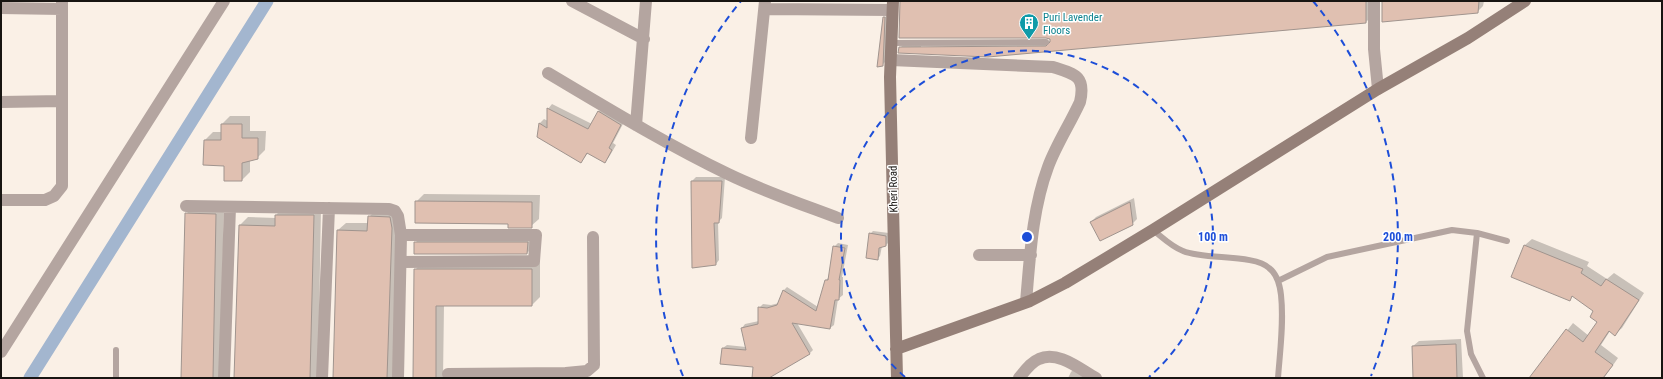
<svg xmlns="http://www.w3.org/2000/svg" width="1663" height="379" viewBox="0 0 1663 379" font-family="'Roboto Condensed',sans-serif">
<rect width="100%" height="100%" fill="#faf0e6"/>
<!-- shadow -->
<path fill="#0003" fill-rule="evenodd" d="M 901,1 L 1372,1 L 1372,16 L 1366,22 L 988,56 L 900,48 L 906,42 L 1051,41 L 1046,36 ZM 921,46 L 1041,46 L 1041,47 L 921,48 Z
M 1382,1 L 1484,1 L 1483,6 L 1477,12 L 1382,21 Z
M 890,12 L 888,59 L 882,65 L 884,18 Z
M 552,104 L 592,124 L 598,112 L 603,107 L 625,120 L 613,143 L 616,145 L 609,157 L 605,162 L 588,153 L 581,162 L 538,137 L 540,123 L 544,119 L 548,121 L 548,109 Z
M 230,116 L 250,116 L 250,131 L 266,131 L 265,150 L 257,158 L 250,160 L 250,172 L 242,180 L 225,165 L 205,140 L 213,132 L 222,132 L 222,124 Z
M 696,177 L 725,177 L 722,218 L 718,222 L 719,260 L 716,264 L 692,181 Z
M 424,194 L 540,195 L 539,219 L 531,226 L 416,202 Z
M 1134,198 L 1137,219 L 1132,224 L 1091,222 L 1096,217 Z
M 194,206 L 224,206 L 220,378 L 182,378 L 186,214 Z
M 284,207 L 321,208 L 318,378 L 235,378 L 240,225 L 248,217 L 276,218 L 276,215 Z
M 377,209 L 396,209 L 394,378 L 334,378 L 338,230 L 346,223 L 368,223 L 369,217 Z
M 873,231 L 889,233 L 889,242 L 886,245 L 882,246 L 880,256 L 877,259 L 870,234 Z
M 423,235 L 535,235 L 535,245 L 527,253 L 415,243 Z
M 1532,239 L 1589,262 L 1587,266 L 1607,279 L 1614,273 L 1644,293 L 1622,328 L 1615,334 L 1610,331 L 1601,345 L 1618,358 L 1604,378 L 1530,378 L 1573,323 L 1589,336 L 1598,321 L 1595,311 L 1573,296 L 1570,300 L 1513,276 L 1525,245 Z
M 838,243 L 848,245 L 842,277 L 843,277 L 843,295 L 838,299 L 834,325 L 830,328 L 797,323 L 813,350 L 809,354 L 767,378 L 753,378 L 754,366 L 723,348 L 727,345 L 746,347 L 742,328 L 745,324 L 759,321 L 759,308 L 763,304 L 771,305 L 779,303 L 784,290 L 787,287 L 818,307 L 826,280 L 829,277 L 834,247 Z
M 540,261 L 540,297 L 532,305 L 444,305 L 443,378 L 414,378 L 415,270 L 423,262 Z
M 1461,339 L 1463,378 L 1414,378 L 1413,346 L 1419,341 Z
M 1079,364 L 1103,378 L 1068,378 L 1071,372 Z"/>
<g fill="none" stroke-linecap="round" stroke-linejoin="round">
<!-- canal -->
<path stroke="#a3b6cf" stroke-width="13" d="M 30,378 L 267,1"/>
</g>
<!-- building -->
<path fill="#e0c0b1" stroke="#a0948e" d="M 900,1 L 1366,1 L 1366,23 L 988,57 L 898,53 L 899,47 L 1046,46 L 1050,42 L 1050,39 L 1046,38 L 899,38 Z
M 1382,1 L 1479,1 L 1478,13 L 1382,22 Z
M 883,17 L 885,17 L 883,66 L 877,67 Z
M 547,108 L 588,129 L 598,111 L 621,125 L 609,148 L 612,150 L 605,163 L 587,153 L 581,163 L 537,137 L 539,123 L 547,128 Z
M 221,124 L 242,124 L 242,138 L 258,138 L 258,159 L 242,163 L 242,181 L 224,181 L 224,166 L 203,165 L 204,140 L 221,140 Z
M 691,181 L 722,181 L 719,223 L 714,223 L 716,265 L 692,268 Z
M 415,201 L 532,202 L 532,228 L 508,228 L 508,224 L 415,223 Z
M 1130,202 L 1133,225 L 1100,241 L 1090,222 Z
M 185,213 L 216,214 L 213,378 L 181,378 Z
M 275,215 L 314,215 L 310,378 L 234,378 L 239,225 L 275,226 Z
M 368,216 L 390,217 L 392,228 L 387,378 L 333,378 L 337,230 L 367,231 Z
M 869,233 L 886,236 L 886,246 L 879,248 L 878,260 L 866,258 Z
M 414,242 L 528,242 L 527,254 L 414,254 Z
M 1524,245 L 1583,269 L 1581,273 L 1601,286 L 1606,279 L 1639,300 L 1615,336 L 1609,331 L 1595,352 L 1613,365 L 1603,378 L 1529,378 L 1566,329 L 1583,342 L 1597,322 L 1590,317 L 1593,311 L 1572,296 L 1570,301 L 1511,277 Z
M 833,246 L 845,248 L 839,280 L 840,280 L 839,300 L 835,300 L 830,329 L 792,323 L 810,354 L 769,378 L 752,378 L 753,367 L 720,364 L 722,348 L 746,350 L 741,328 L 758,324 L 758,307 L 767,308 L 777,305 L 783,290 L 816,311 L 825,280 L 828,280 Z
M 414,269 L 532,269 L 532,306 L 436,306 L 436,378 L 413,378 Z
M 1456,344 L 1457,378 L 1413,378 L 1412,346 Z"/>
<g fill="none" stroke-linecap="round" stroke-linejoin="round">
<!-- lane -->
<path stroke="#b4a5a0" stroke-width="6" d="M 891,43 L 1046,42
M 1153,230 C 1163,238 1172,247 1183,251 C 1204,260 1255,254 1269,268 C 1277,274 1280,286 1281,295 C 1284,322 1280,351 1278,378
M 1477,233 L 1467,331 L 1471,354 L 1483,378
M 1278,281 L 1327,257 L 1452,230 L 1477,233 L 1507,241
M 116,350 L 116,378"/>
<!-- street -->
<path stroke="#b4a5a0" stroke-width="12" d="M 572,1 L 644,39
M 1374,1 L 1374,49 L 1378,89
M 1,8 L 62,9
M 765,9 L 892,10
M 891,60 L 1053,67 C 1075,74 1086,76 1080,102 C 1070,124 1056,145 1048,167 C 1032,210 1030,257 1026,302
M 548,73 C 607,108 666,144 728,174 C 763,191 801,204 838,218
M 1,102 L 62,101
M 636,125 L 646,1
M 751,138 L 765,1
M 1,200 L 45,200 L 54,196 L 62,186 L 62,1
M 186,206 L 389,209 L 395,211 L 398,216 L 401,235 L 398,378
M 979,255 L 1031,255
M 401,262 L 534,261 L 536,235 L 401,235
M 1,352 L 224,1
M 566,373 L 587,371 L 594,365 L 593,237
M 448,374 L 566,373 L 566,378
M 224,378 L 230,207
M 322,378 L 329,208
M 1019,378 C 1025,371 1031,362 1039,359 C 1058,350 1081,370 1096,378"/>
<!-- secondary -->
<path stroke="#958078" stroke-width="12" d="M 893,1 L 890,77 L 897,378
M 896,349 L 1030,301 L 1065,283 L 1153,230 L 1378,89 L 1468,38 L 1525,1"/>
</g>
<!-- distance rings -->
<g fill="none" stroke="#1d4ed8" stroke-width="2" stroke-dasharray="7 5">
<path d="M905 377A186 186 0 1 1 1149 377"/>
<path d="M683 376A371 371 0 0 1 741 1M1313 1A371 371 0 0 1 1371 376"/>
</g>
<!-- icons -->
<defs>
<symbol id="building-pin" viewBox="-11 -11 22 30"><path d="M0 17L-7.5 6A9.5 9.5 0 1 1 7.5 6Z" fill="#0f9aa8" stroke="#fff"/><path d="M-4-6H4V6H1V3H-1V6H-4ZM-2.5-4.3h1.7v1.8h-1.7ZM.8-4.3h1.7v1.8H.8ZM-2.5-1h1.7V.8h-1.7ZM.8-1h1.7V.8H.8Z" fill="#fff"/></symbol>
</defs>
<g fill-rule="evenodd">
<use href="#building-pin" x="1018" y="12" width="22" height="30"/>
</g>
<g text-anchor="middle" stroke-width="3" stroke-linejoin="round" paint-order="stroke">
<!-- culture labels -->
<g font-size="11" fill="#0d838f" stroke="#fff" text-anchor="start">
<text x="1043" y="21">Puri Lavender<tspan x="1043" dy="13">Floors</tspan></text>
</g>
<!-- street labels -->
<g font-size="11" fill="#181512" stroke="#fff">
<text transform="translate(893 189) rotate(-91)" y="4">Kheri Road</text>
</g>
</g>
<circle cx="1027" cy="237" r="6" fill="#1d4ed8" stroke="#fff" stroke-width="2"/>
<g font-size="12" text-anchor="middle" font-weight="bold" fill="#1d4ed8" stroke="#fff" stroke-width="3" stroke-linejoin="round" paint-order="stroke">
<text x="1213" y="241">100 m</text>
<text x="1398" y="241">200 m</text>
</g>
<!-- border -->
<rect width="1663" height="379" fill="none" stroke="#181512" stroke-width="4"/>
</svg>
